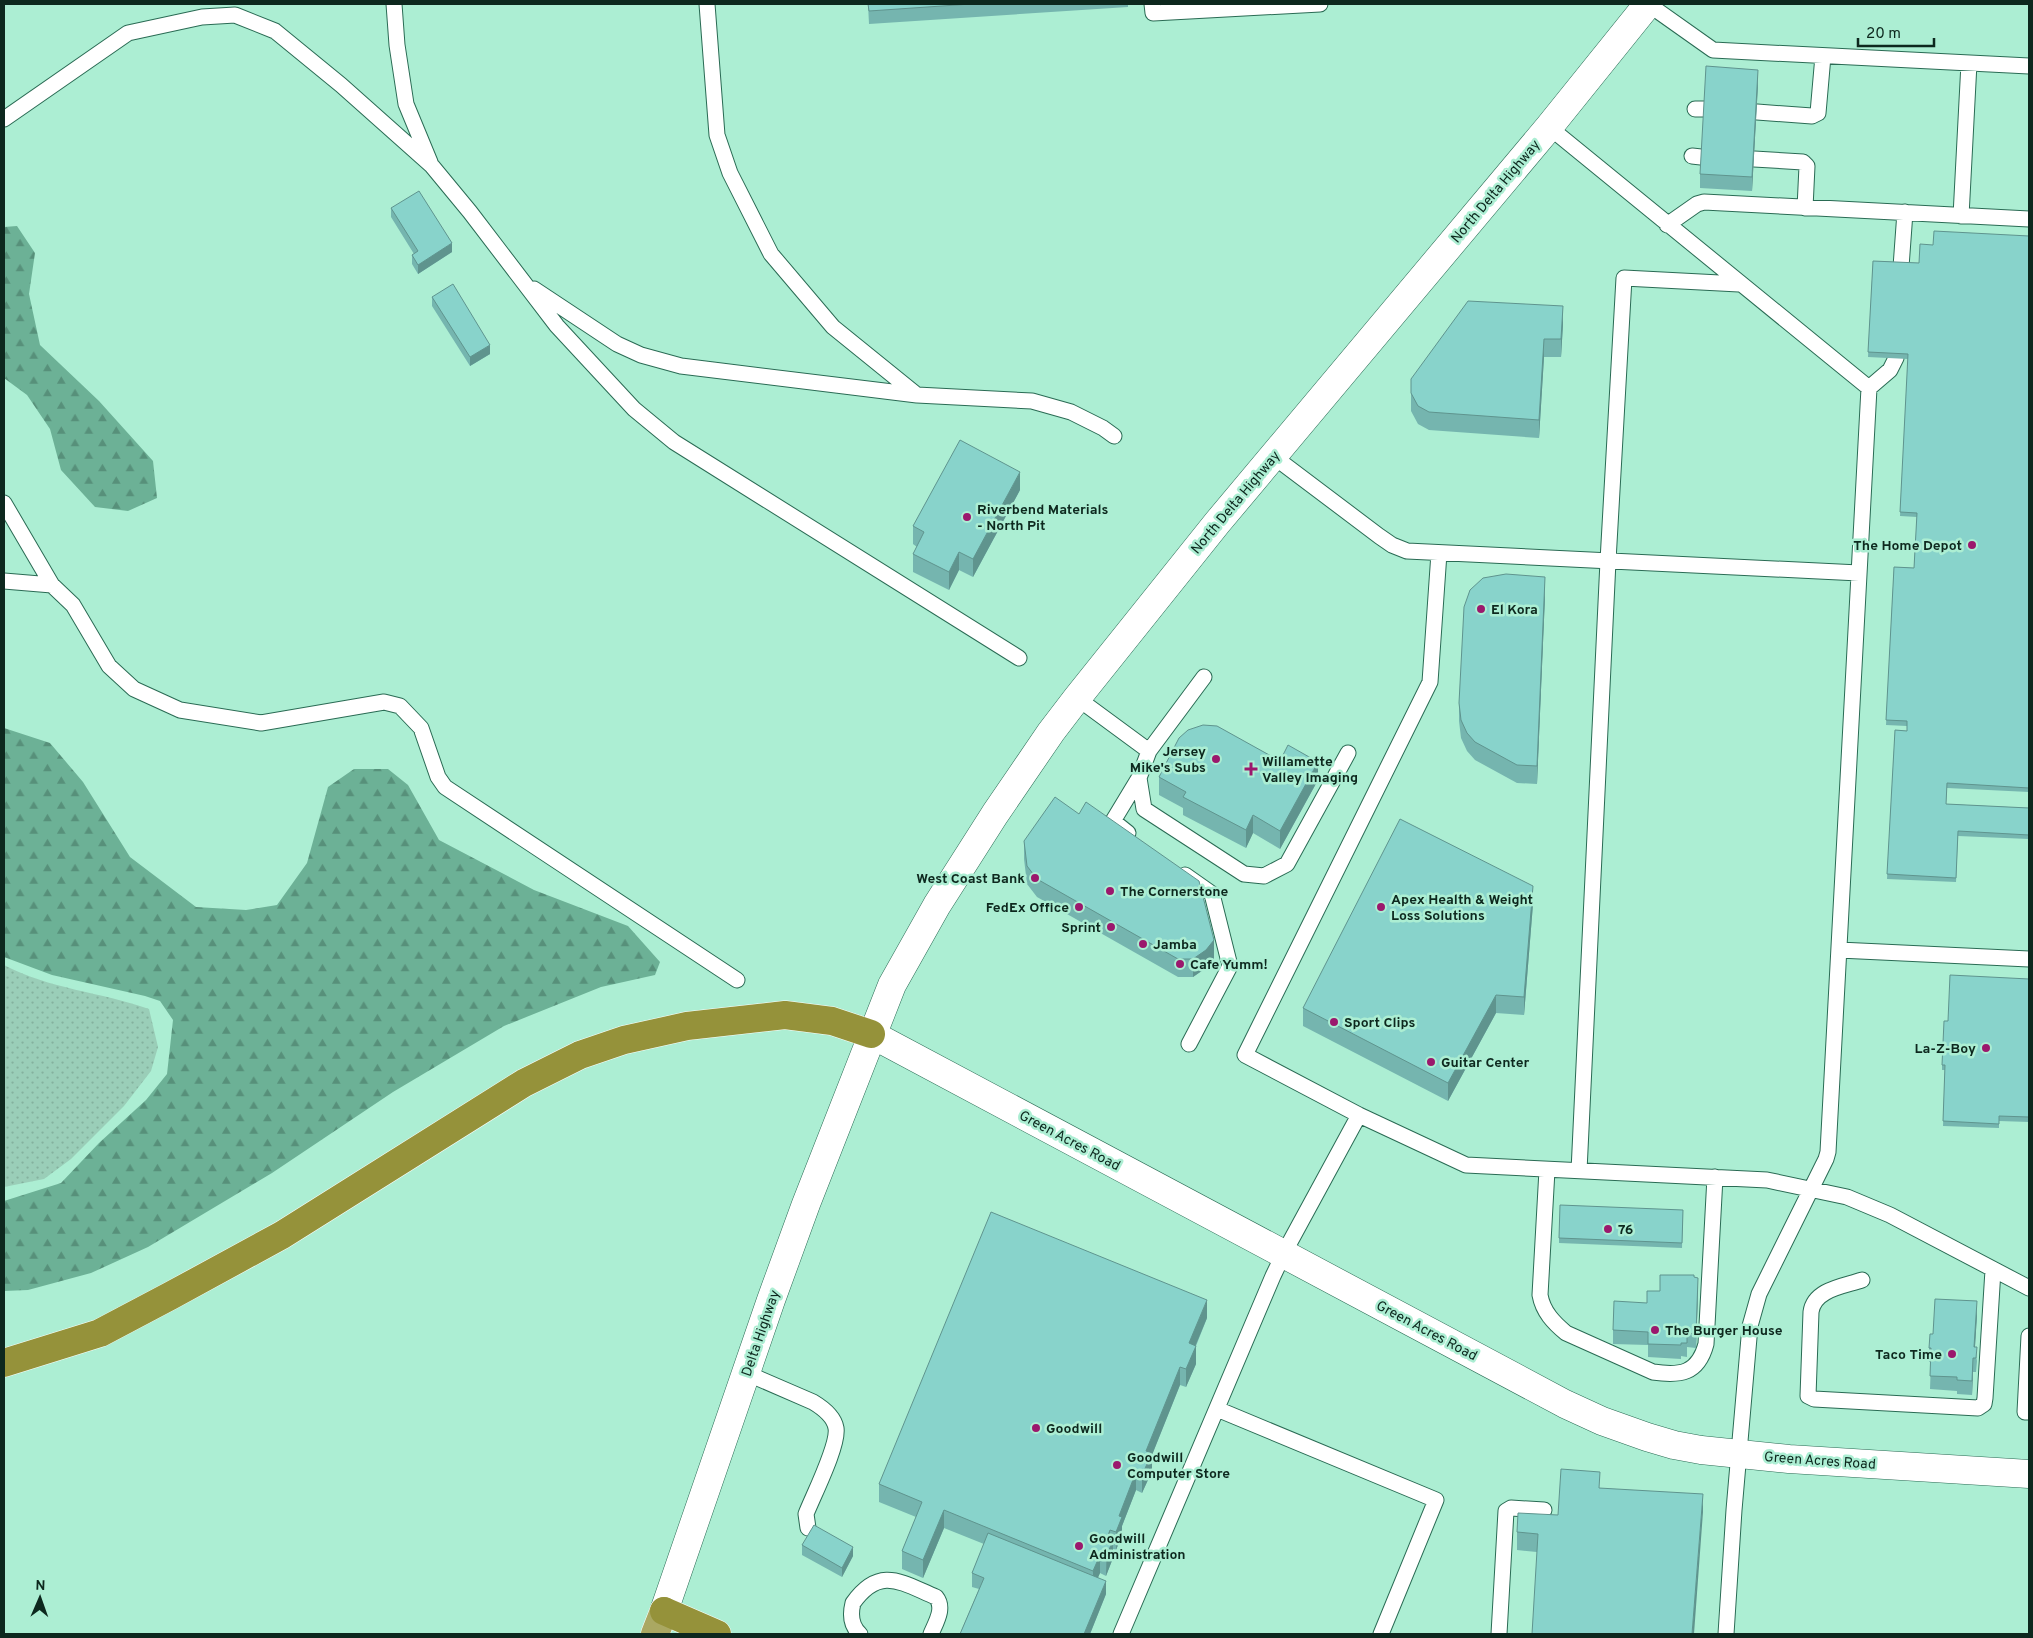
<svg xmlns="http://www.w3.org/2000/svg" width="2033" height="1638" viewBox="0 0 2033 1638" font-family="Overpass,sans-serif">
<defs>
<pattern id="green-dots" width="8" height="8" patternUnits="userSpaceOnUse" patternTransform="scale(1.25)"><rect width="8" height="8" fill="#9aceb8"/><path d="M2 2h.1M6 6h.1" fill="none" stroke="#84b19e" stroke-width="1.8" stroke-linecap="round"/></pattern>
<pattern id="forest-firs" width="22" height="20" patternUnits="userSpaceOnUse" patternTransform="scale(1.25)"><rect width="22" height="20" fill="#6cb196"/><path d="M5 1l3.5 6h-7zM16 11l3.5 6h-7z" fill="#57907a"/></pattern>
</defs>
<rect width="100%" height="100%" fill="#aceed3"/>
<!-- green -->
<path fill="url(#green-dots)" d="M 4,965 C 49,989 101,992 149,1009 L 158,1047 L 151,1071 L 124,1106 L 71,1159 L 44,1179 L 4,1187 Z"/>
<!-- forest -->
<path fill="url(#forest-firs)" d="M 17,226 L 35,253 L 29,294 L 40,345 L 99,401 L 153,461 L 157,498 L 128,511 L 95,507 L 61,470 L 50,429 L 27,395 L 4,378 L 4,227 Z
M 4,728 L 50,743 L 83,782 L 130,857 L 196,907 L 246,910 L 277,905 L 307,863 L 328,787 L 354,769 L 388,769 L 408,785 L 439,840 L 534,890 L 628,926 L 660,962 L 655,975 L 601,987 L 504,1026 L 393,1092 L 272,1173 L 148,1247 L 91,1273 L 28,1290 L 4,1291 L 4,1201 L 61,1183 L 99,1143 L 146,1100 L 167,1074 L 173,1020 L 160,1001 L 145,996 L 52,975 L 4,957 Z"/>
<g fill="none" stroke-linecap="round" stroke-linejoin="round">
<defs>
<path id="service" d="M 394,4 L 397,45 L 406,104 L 430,162
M 707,4 L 717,135 L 730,173 L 771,254 L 833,327 L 917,395
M 1152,4 L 1153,13 L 1320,4
M 1648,4 L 1713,50 L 2029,66
M 1695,109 L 1704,109
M 1757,112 L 1812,116 L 1818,113 L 1823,56
M 4,119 L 128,33 L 202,17 L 235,15 L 275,31 L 341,85 L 432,166 L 470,212 L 557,326 L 634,409 L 674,442 L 1019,658
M 1549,127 L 1869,388 L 1828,1152 L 1826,1159 L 1759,1294 L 1750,1326 L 1734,1510 L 1726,1634
M 1692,156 L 1701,157
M 1754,159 L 1803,162 L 1807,166 L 1805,208
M 1961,216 L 1969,63
M 1667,225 L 1697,204 L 1704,202 L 2029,219
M 1901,267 L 1905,212
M 534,289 L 617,344 L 641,355 L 681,366 L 917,395 L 1032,401 L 1071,412 L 1103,428 L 1114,436
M 1869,388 L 1890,370 L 1896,358
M 1273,456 L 1379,536 L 1392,545 L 1407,551 L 1859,573
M 4,503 L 52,585
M 1439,553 L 1430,682 L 1245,1055 L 1359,1115 L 1466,1165 L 1767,1180 L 1847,1197 L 1890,1215 L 2029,1288
M 4,581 L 52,585 L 73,605 L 109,666 L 134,689 L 180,710 L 261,723 L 384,702 L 400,706 L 421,728 L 438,777 L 445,787 L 737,980
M 1077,698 L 1149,751
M 1139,778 L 1144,809 L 1244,874 L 1264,876 L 1287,864 L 1348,753
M 1128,833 L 1113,821 L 1139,778 L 1149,751 L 1204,677
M 1185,875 L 1212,894 L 1230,966 L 1189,1044
M 1839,950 L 2029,959
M 1547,1170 L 1540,1295 C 1543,1312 1554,1323 1566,1333 L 1653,1372 C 1680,1376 1698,1374 1706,1344 L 1715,1177
M 1579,1171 L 1608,561 L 1624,278 L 1739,284
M 1862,1280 C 1845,1286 1814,1289 1811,1312 L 1808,1396 L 1814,1399 L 1978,1408 L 1984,1404 L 1985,1398 L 1993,1270
M 2029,1336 L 2025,1412 L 2029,1412
M 746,1373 L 813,1402 C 823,1408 834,1416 836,1428 C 839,1445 813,1496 806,1514 L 808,1528
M 1217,1409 L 1436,1500 L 1381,1634
M 860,1634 C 851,1626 850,1615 853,1603 C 880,1565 902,1583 936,1597 C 945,1608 936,1622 931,1634
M 1121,1634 L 1273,1276 L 1284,1253 L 1359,1115
M 1499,1634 L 1506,1511 L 1511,1508 L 1544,1510"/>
<path id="tertiary" d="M 871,1034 L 1565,1404 L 1602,1421 L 1647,1437 L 1674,1445 L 1701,1450 L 1789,1459 L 2029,1474
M 664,1611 L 771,1300 L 806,1204 L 892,985 L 937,905 L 995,814 L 1051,732 L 1077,698 L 1217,523 L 1549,127 L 1648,4"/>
<path id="trunk" d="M 655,1634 L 664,1611"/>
<path id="motorway" d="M 4,1363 L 100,1333 L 170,1296 L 282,1235 L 524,1083 L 580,1055 L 624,1040 L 687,1026 L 785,1015 L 832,1021 L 871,1034
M 664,1611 L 717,1634"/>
</defs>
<!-- service casing -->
<use href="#service" stroke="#2a6b54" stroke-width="17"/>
<!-- tertiary casing -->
<use href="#tertiary" stroke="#2a6b54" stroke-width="29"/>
<!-- trunk casing -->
<use href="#trunk" stroke="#fff" stroke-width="29"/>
<!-- motorway casing -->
<use href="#motorway" stroke="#fff" stroke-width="29"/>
<!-- service -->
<use href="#service" stroke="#fff" stroke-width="15"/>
<!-- tertiary -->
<use href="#tertiary" stroke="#fff" stroke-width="28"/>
<!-- trunk -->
<use href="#trunk" stroke="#aaa862" stroke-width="28"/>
<!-- motorway -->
<use href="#motorway" stroke="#95923a" stroke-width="28"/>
</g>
<!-- wall -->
<path fill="#75b5af" d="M 868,4 L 1128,4 L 1128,7 L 869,24 Z
M 1758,84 L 1752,191 L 1700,188 L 1700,174 Z
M 391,208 L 452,252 L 418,274 L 412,264 L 412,255 L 414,254 L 391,217 Z
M 2029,236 L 2029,792 L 1947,788 L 1946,804 L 2029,808 L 2029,839 L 1958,836 L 1956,882 L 1887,879 L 1895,730 L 1907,731 L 1907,726 L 1886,725 L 1894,567 L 1914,568 L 1917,517 L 1900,516 L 1908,359 L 1868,357 L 1873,261 L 1919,263 L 1933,245 Z
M 432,297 L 490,354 L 470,366 L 432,306 Z
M 1563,324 L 1561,357 L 1544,357 L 1539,438 L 1429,430 L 1418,424 L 1411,411 L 1411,379 Z
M 1020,490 L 973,577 L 959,570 L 949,590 L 913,572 L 913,554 L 917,547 L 913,544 L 913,526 Z
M 1545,596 L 1537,784 L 1517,783 L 1475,760 L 1467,751 L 1461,738 L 1459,721 L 1459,703 Z
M 1280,761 L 1318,780 L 1280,849 L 1253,833 L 1246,848 L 1183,815 L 1183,808 L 1159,795 L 1159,777 Z
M 1024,841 L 1214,958 L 1206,968 L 1193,977 L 1178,977 L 1037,897 L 1027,884 L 1024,859 Z
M 1533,904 L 1524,1015 L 1496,1013 L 1448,1101 L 1303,1026 L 1303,1008 Z
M 2029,979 L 2029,1122 L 1999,1121 L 1999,1128 L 1943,1126 L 1945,1070 L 1942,1070 L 1942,1065 L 1948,1021 Z
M 1683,1210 L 1682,1248 L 1559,1243 L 1559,1238 Z
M 1694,1277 L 1698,1291 L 1696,1348 L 1687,1347 L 1687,1357 L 1681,1356 L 1681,1359 L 1648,1357 L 1648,1345 L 1613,1344 L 1613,1330 L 1647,1303 L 1660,1291 Z
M 1977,1315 L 1975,1347 L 1977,1361 L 1976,1372 L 1973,1372 L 1972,1395 L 1957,1394 L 1957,1391 L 1930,1389 L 1931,1362 L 1929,1362 L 1929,1348 L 1933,1334 Z
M 1207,1318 L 1196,1346 L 1196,1364 L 1186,1387 L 1180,1385 L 1152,1455 L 1152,1471 L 1142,1493 L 1136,1490 L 1122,1526 L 1122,1535 L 1116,1550 L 1113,1549 L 1113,1558 L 1106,1576 L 1100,1573 L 1098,1577 L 1106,1594 L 1090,1634 L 960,1634 L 979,1589 L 972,1587 L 972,1573 L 984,1544 L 944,1528 L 923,1578 L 902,1569 L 902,1551 L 916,1517 L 879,1502 L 879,1484 Z
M 1600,1488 L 1703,1512 L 1537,1552 L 1517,1550 L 1517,1532 L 1558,1515 Z
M 802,1545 L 853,1556 L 842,1577 L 802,1555 Z"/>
<!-- shaded-wall -->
<path fill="#5f948e" d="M 1758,70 L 1758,84 L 1752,191 L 1752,177 Z
M 452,243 L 452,252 L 418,274 L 418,265 Z
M 1563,306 L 1563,324 L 1561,357 L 1561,339 Z
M 1544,339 L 1544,357 L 1539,438 L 1539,420 Z
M 490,345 L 490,354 L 470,366 L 470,357 Z
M 1020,472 L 1020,490 L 973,577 L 973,559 Z
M 959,552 L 959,570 L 949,590 L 949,572 Z
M 1545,577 L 1545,596 L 1537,784 L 1537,766 Z
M 1318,762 L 1318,780 L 1280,849 L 1280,831 Z
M 1253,815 L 1253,833 L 1246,848 L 1246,830 Z
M 1533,886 L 1533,904 L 1524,1015 L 1524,997 Z
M 1214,940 L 1214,958 L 1206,968 L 1193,977 L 1193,959 Z
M 1496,995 L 1496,1013 L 1448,1101 L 1448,1083 Z
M 1698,1278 L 1698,1291 L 1696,1348 L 1696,1334 Z
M 1207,1300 L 1207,1318 L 1189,1361 L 1189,1343 Z
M 1977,1301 L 1977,1315 L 1974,1361 L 1974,1347 Z
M 1196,1346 L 1196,1364 L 1186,1387 L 1186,1369 Z
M 1973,1358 L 1973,1372 L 1972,1395 L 1972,1381 Z
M 1180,1367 L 1180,1385 L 1152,1455 L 1152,1471 L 1142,1493 L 1142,1475 L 1146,1451 Z
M 1136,1472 L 1136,1490 L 1122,1526 L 1122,1535 L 1116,1550 L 1116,1532 L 1119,1516 Z
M 1703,1494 L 1703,1512 L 1694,1634 L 1692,1634 Z
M 944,1510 L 944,1528 L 923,1578 L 923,1560 Z
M 1110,1530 L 1110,1548 L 1113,1540 L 1113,1558 L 1106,1576 L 1107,1538 Z
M 853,1547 L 853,1556 L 842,1577 L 842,1568 Z
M 1100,1555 L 1100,1573 L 1093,1589 L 1093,1571 Z
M 1106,1581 L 1106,1594 L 1090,1634 L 1084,1634 Z"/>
<!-- building -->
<path fill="#88d3cb" stroke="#5f948e" d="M 868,4 L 971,4 L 869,11 Z
M 1706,66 L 1758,70 L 1752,177 L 1700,174 Z
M 419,191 L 452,243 L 418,265 L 412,255 L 418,251 L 391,208 Z
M 1934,231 L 2029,236 L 2029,788 L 1947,783 L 1946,804 L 2029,808 L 2029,835 L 1958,831 L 1956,878 L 1887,874 L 1895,730 L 1907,731 L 1907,721 L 1886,720 L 1894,567 L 1914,568 L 1917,513 L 1900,512 L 1908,354 L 1868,352 L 1873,261 L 1919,263 L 1920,244 L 1933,245 Z
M 453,284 L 490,345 L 470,357 L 432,297 Z
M 1468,301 L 1563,306 L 1561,339 L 1544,339 L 1539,420 L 1429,412 L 1418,406 L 1411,393 L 1411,379 Z
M 960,440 L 1020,472 L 973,559 L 959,552 L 949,572 L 913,554 L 924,532 L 913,526 Z
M 1506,574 L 1545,577 L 1537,766 L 1517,765 L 1475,742 L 1467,733 L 1461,720 L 1459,703 L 1464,607 L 1470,590 L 1483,578 Z
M 1203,725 L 1217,726 L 1280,761 L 1288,745 L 1318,762 L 1280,831 L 1253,815 L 1246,830 L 1183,797 L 1186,792 L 1159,777 L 1179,738 L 1188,730 Z
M 1055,797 L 1079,814 L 1086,802 L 1199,881 L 1214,940 L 1206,950 L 1193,959 L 1178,959 L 1037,879 L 1027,866 L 1024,841 Z
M 1400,819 L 1533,886 L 1524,997 L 1496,995 L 1448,1083 L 1303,1008 Z
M 1950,975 L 2029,979 L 2029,1117 L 1999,1116 L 1999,1124 L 1943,1121 L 1945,1065 L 1942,1065 L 1944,1021 L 1948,1021 Z
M 1560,1205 L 1683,1210 L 1682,1243 L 1559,1238 Z
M 991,1212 L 1207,1300 L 1189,1343 L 1196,1346 L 1186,1369 L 1180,1367 L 1146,1451 L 1152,1453 L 1142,1475 L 1136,1472 L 1119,1516 L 1122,1517 L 1116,1532 L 1110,1530 L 1107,1538 L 1113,1540 L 1106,1557 L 1100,1555 L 1093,1571 L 944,1510 L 923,1560 L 902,1551 L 922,1502 L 879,1484 Z
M 1660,1275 L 1694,1275 L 1694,1277 L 1698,1278 L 1696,1334 L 1687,1333 L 1687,1343 L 1681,1343 L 1681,1345 L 1648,1344 L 1648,1332 L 1613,1330 L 1614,1301 L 1647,1303 L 1647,1291 L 1660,1291 Z
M 1935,1299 L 1977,1301 L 1974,1347 L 1977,1347 L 1976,1358 L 1973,1358 L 1972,1381 L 1957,1380 L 1957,1377 L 1930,1376 L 1931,1348 L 1929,1348 L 1930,1334 L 1933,1334 Z
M 1561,1469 L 1600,1472 L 1599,1488 L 1703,1494 L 1692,1634 L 1532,1634 L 1538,1534 L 1517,1532 L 1518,1513 L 1558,1515 Z
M 814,1525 L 853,1547 L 842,1568 L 802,1545 Z
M 988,1533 L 1106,1581 L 1084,1634 L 960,1634 L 984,1578 L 972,1573 Z"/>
<!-- markers -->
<g fill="#9b186d" stroke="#aceed3" stroke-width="2">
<circle cx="967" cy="517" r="5"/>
<circle cx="1972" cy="545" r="5"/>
<circle cx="1481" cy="609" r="5"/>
<circle cx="1216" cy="759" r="5"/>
<path d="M1248.5 761.5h5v5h5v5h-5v5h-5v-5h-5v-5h5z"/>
<circle cx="1035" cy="878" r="5"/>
<circle cx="1110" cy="891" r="5"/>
<circle cx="1079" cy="907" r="5"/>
<circle cx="1381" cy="907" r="5"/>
<circle cx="1111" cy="927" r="5"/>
<circle cx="1143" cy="944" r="5"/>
<circle cx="1180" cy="964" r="5"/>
<circle cx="1334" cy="1022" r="5"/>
<circle cx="1986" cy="1048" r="5"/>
<circle cx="1431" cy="1062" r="5"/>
<circle cx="1608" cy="1229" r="5"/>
<circle cx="1655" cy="1330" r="5"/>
<circle cx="1952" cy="1354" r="5"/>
<circle cx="1036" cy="1428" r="5"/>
<circle cx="1117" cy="1465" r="5"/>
<circle cx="1079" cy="1546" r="5"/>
</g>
<g text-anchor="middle" stroke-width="5" stroke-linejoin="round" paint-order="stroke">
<!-- street labels -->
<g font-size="14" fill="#0d281e" stroke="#aceed3">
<text transform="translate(1495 191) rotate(-50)" y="5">North Delta Highway</text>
<text transform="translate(1235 502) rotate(-50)" y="5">North Delta Highway</text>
<text transform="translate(1070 1140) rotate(28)" y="5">Green Acres Road</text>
<text transform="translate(1427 1330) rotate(28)" y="5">Green Acres Road</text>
<text transform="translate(760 1333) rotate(-71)" y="5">Delta Highway</text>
<text transform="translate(1820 1460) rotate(4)" y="5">Green Acres Road</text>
</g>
<!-- poi labels -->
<g font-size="14" font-weight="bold" fill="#0d281e" stroke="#aceed3" text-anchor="start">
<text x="977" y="514">Riverbend Materials<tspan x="977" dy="16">- North Pit</tspan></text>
<text x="1962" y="550" text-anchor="end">The Home Depot</text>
<text x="1491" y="614">El Kora</text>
<text x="1206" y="756" text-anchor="end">Jersey<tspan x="1206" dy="16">Mike's Subs</tspan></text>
<text x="1262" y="766">Willamette<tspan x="1262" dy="16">Valley Imaging</tspan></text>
<text x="1025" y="883" text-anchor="end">West Coast Bank</text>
<text x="1120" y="896">The Cornerstone</text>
<text x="1391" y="904">Apex Health &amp; Weight<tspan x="1391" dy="16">Loss Solutions</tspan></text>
<text x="1069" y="912" text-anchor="end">FedEx Office</text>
<text x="1101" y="932" text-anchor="end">Sprint</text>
<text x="1153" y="949">Jamba</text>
<text x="1190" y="969">Cafe Yumm!</text>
<text x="1344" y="1027">Sport Clips</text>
<text x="1976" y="1053" text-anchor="end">La-Z-Boy</text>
<text x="1441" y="1067">Guitar Center</text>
<text x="1618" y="1234">76</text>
<text x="1665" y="1335">The Burger House</text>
<text x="1942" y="1359" text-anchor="end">Taco Time</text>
<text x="1046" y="1433">Goodwill</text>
<text x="1127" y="1462">Goodwill<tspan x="1127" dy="16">Computer Store</tspan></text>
<text x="1089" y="1543">Goodwill<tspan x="1089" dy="16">Administration</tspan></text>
</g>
</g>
<!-- border -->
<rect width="2033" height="1638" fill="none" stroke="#0d281e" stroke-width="10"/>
<!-- north arrow -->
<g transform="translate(40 1598) rotate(2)" stroke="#aceed3" stroke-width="4" paint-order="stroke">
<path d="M0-4L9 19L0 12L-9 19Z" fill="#0d281e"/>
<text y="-8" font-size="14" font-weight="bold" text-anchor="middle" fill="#0d281e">N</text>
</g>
<!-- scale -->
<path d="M1858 38v8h76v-8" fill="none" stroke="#0d281e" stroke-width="2.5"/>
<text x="1866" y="38" font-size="15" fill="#0d281e" stroke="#aceed3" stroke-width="4" paint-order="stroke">20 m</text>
</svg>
